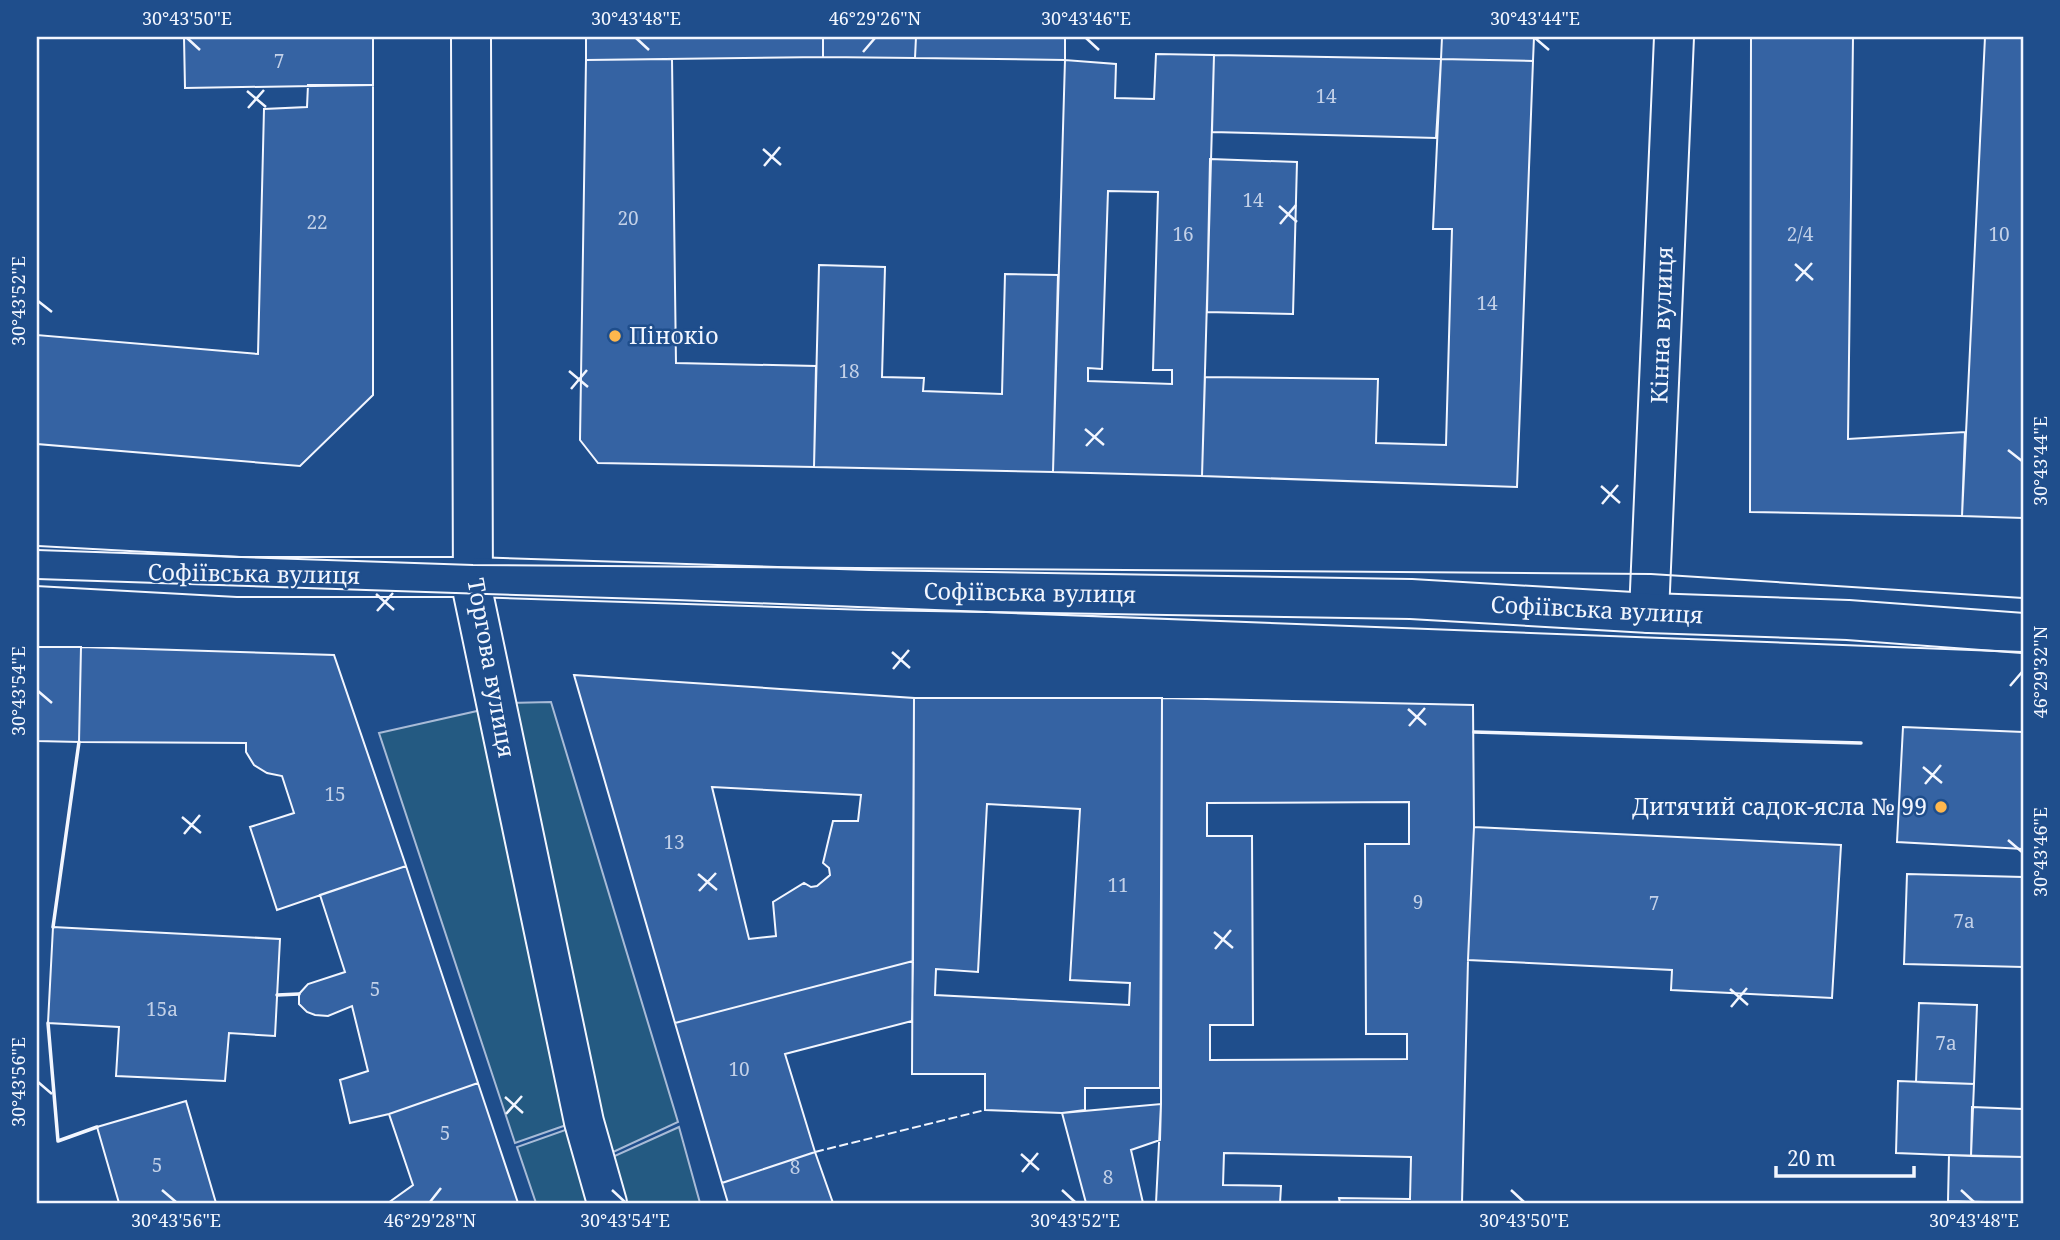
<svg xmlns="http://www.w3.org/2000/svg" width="2060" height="1240" viewBox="0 0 2060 1240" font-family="'Noto Serif',serif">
<rect width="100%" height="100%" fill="#1f4e8c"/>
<!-- green -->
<path fill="#245a82" stroke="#a8bbd7" stroke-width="2" d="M 551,702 L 678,1122 L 598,1159 L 502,703 Z
M 486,709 L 572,1123 L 515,1143 L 379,733 Z
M 679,1127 L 700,1203 L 610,1203 L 599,1163 Z
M 568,1129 L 590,1203 L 536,1203 L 517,1147 Z"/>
<!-- building -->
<path fill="#3563a3" stroke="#f2f6ff" stroke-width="2" fill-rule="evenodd" d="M 184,37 L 373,37 L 373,85 L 185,88 Z
M 586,37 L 823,37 L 823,57 L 586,60 Z
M 823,37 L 916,37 L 915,58 L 823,57 Z
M 916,37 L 1065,37 L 1065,60 L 915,58 Z
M 1442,37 L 1534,37 L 1533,61 L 1441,59 Z
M 1751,37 L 1853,37 L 1848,439 L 1965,432 L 1962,516 L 1750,512 Z
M 1985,37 L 2023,37 L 2023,518 L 1962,516 Z
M 1156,54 L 1214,55 L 1202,476 L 1053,472 L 1065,60 L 1116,64 L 1115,98 L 1154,99 ZM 1108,191 L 1158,192 L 1153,370 L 1172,370 L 1172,384 L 1088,381 L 1088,368 L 1102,369 Z
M 1214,55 L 1441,59 L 1436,138 L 1212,132 Z
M 672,59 L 676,363 L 816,366 L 814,467 L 598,463 L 580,440 L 586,60 Z
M 1441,59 L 1533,61 L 1517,487 L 1202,476 L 1205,377 L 1378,379 L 1376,443 L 1446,445 L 1452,229 L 1433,229 Z
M 308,85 L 373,85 L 373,395 L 300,466 L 37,444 L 37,335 L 258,354 L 264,109 L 307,107 Z
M 1210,159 L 1297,162 L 1293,314 L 1207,312 Z
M 819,265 L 885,267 L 882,377 L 924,378 L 923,391 L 1002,394 L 1005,274 L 1058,275 L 1053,472 L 814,467 Z
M 37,647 L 81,647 L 79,742 L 37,741 Z
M 81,647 L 334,655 L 406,866 L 277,910 L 250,827 L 294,813 L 282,776 L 267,773 L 254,765 L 246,752 L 246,743 L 79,742 Z
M 574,675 L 914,698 L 913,961 L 675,1023 ZM 712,787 L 861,795 L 858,821 L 833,821 L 823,863 L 829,868 L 830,875 L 817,886 L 811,887 L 804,883 L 773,902 L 776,936 L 749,939 Z
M 914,698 L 1162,698 L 1160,1088 L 1085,1088 L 1085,1110 L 1062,1113 L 985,1110 L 985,1074 L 912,1074 ZM 987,804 L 1080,809 L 1070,980 L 1130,983 L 1129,1005 L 935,995 L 936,969 L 978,972 Z
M 1162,698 L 1473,705 L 1474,827 L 1468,960 L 1462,1203 L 1340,1203 L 1339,1198 L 1410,1199 L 1411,1157 L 1224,1153 L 1223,1185 L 1281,1186 L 1280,1203 L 1156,1203 L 1161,1104 ZM 1409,802 L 1409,844 L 1365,844 L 1366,1034 L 1407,1034 L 1407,1059 L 1210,1060 L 1210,1025 L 1253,1025 L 1252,836 L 1207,836 L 1207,803 Z
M 1903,727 L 2023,732 L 2023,849 L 1897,842 Z
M 1474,827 L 1841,845 L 1832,998 L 1671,990 L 1672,970 L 1468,960 Z
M 406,866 L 478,1083 L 389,1114 L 350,1123 L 340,1080 L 368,1071 L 352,1006 L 328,1016 L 315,1015 L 307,1012 L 299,1004 L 299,994 L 308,984 L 345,972 L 320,895 Z
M 1907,874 L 2023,877 L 2023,967 L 1904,964 Z
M 53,927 L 280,939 L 275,1036 L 229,1033 L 225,1081 L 116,1076 L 119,1027 L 48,1023 Z
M 913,961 L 912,1021 L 785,1054 L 815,1152 L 722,1183 L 675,1023 Z
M 1919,1003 L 1977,1005 L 1974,1084 L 1916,1082 Z
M 1898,1081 L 1974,1084 L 1971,1156 L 1896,1153 Z
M 478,1083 L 518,1203 L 388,1203 L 413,1185 L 389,1114 Z
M 186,1101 L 216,1203 L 119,1203 L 97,1127 Z
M 1161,1104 L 1160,1140 L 1131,1150 L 1143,1203 L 1086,1203 L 1062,1113 Z
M 1972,1107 L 2023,1109 L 2023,1157 L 1971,1156 Z
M 815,1152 L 833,1203 L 728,1203 L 722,1183 Z
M 1949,1155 L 2023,1157 L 2023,1203 L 1948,1201 Z"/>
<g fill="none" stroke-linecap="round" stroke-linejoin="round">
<defs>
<path id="street" d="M 471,37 L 473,593 L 584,1122 L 607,1203
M 1649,613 L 1674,37"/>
<path id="secondary" d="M 37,566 L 238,577 L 473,577 L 869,590 L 1411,599 L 1649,613 L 1848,620 L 2023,633"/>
</defs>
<!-- street casing -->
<use href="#street" stroke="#f2f6ff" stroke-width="42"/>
<!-- secondary casing -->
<use href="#secondary" stroke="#f2f6ff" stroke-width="42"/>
<!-- street -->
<use href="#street" stroke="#1f4e8c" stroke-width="38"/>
<!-- secondary -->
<use href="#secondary" stroke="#1f4e8c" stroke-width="38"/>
<!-- tram -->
<path stroke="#f2f6ff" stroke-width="2" d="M 37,550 L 473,565 L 1651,574 L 2023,598
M 37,579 C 250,587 463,593 676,600 C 1125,617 1574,635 2023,652"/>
<!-- fence -->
<path stroke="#f2f6ff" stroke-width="2" stroke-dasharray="9 3.5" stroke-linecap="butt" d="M 815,1152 L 985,1110"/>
<!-- wall -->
<path stroke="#f2f6ff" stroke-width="3.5" d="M 1474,732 L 1861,743
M 53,927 L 79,742
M 277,995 L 299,994
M 48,1023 L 58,1141 L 97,1127"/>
</g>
<!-- ticks -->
<path fill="none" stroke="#f2f6ff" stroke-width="2.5" d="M 187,38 L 200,50M 636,38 L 649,50M 1086,38 L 1099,50M 1535,38 L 1549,50M 863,52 L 875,38M 247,91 L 266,107M 248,108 L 264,90M 763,149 L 781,165M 764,166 L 780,147M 1279,206 L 1297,222M 1280,224 L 1296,205M 1795,264 L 1813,280M 1796,281 L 1812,263M 38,301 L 52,312M 569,371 L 588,387M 571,389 L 587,370M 1085,429 L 1104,445M 1086,446 L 1103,428M 2008,450 L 2022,461M 1601,486 L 1620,503M 1602,504 L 1618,485M 376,594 L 394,610M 377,611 L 393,593M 892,652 L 910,668M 893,669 L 909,650M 2010,686 L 2022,672M 38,691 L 52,703M 1408,709 L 1426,725M 1409,726 L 1425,708M 1923,767 L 1942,783M 1925,784 L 1941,765M 182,817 L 201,833M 184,834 L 200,815M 2008,840 L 2022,852M 698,874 L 717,890M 699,891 L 716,873M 1214,932 L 1233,948M 1215,949 L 1231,930M 1730,989 L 1748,1005M 1731,1007 L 1747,988M 38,1082 L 52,1094M 505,1097 L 523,1113M 506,1114 L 522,1096M 1021,1154 L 1039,1170M 1022,1172 L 1038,1153M 162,1190 L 176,1202M 612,1190 L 625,1202M 1062,1190 L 1075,1202M 1511,1190 L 1524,1202M 1961,1190 L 1974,1202M 430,1202 L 441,1188"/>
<!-- markers -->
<g fill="#ffb74d" stroke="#1f4e8c" stroke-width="2.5">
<circle cx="615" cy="336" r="7"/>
<circle cx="1941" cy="807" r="7"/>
</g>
<g text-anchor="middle" stroke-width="5" stroke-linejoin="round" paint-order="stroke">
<!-- number labels -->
<g font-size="19" fill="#c3d1e8">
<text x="279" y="68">7</text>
<text x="1326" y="103">14</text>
<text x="1253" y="207">14</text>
<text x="628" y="225">20</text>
<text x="317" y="229">22</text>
<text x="1183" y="241">16</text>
<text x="1800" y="241">2/4</text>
<text x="1999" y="241">10</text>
<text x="1487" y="310">14</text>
<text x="849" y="378">18</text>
<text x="335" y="801">15</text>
<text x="674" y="849">13</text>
<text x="1118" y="892">11</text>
<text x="1418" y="909">9</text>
<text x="1654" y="910">7</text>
<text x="1964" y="928">7а</text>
<text x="375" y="996">5</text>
<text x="162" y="1016">15а</text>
<text x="1946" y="1050">7а</text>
<text x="739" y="1076">10</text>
<text x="445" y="1140">5</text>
<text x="157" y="1172">5</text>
<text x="795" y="1174">8</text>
<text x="1108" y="1184">8</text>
</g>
<!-- street labels -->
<g font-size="23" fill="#f2f6ff" stroke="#1f4e8c">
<text transform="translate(1662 325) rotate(-88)" y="8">Кінна вулиця</text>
<text transform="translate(254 574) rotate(1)" y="8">Софіївська вулиця</text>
<text transform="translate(1030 593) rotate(1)" y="8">Софіївська вулиця</text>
<text transform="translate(1597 610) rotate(3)" y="8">Софіївська вулиця</text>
<text transform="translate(491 668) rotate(80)" y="8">Торгова вулиця</text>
</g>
<!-- poi labels -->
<g font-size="23" fill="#f2f6ff" stroke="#1f4e8c" text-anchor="start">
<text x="629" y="344">Пінокіо</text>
<text x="1927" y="815" text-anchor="end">Дитячий садок-ясла № 99</text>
</g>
</g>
<!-- border -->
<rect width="2060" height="1240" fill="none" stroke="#1f4e8c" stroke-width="77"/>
<!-- scale -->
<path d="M1776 1166v10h138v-10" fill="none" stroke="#f2f6ff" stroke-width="3.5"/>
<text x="1787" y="1166" font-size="21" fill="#f2f6ff" stroke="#1f4e8c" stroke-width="5" paint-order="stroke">20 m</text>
<rect x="38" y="38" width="1984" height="1164" fill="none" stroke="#f2f6ff" stroke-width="2.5"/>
<g font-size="18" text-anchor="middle" fill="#f2f6ff">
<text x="187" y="25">30°43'50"E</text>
<text x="636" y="25">30°43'48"E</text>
<text x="875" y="25">46°29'26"N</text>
<text x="1086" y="25">30°43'46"E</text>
<text x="1535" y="25">30°43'44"E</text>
<text transform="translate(19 301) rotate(-90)" y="6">30°43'52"E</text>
<text transform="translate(2041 461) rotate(-90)" y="6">30°43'44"E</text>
<text transform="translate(2041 672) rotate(-90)" y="6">46°29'32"N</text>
<text transform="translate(19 691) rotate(-90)" y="6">30°43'54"E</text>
<text transform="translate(2041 852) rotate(-90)" y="6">30°43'46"E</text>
<text transform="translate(19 1082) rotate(-90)" y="6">30°43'56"E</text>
<text x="176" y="1227">30°43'56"E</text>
<text x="430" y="1227">46°29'28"N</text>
<text x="625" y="1227">30°43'54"E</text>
<text x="1075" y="1227">30°43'52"E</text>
<text x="1524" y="1227">30°43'50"E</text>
<text x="1974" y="1227">30°43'48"E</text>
</g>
</svg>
